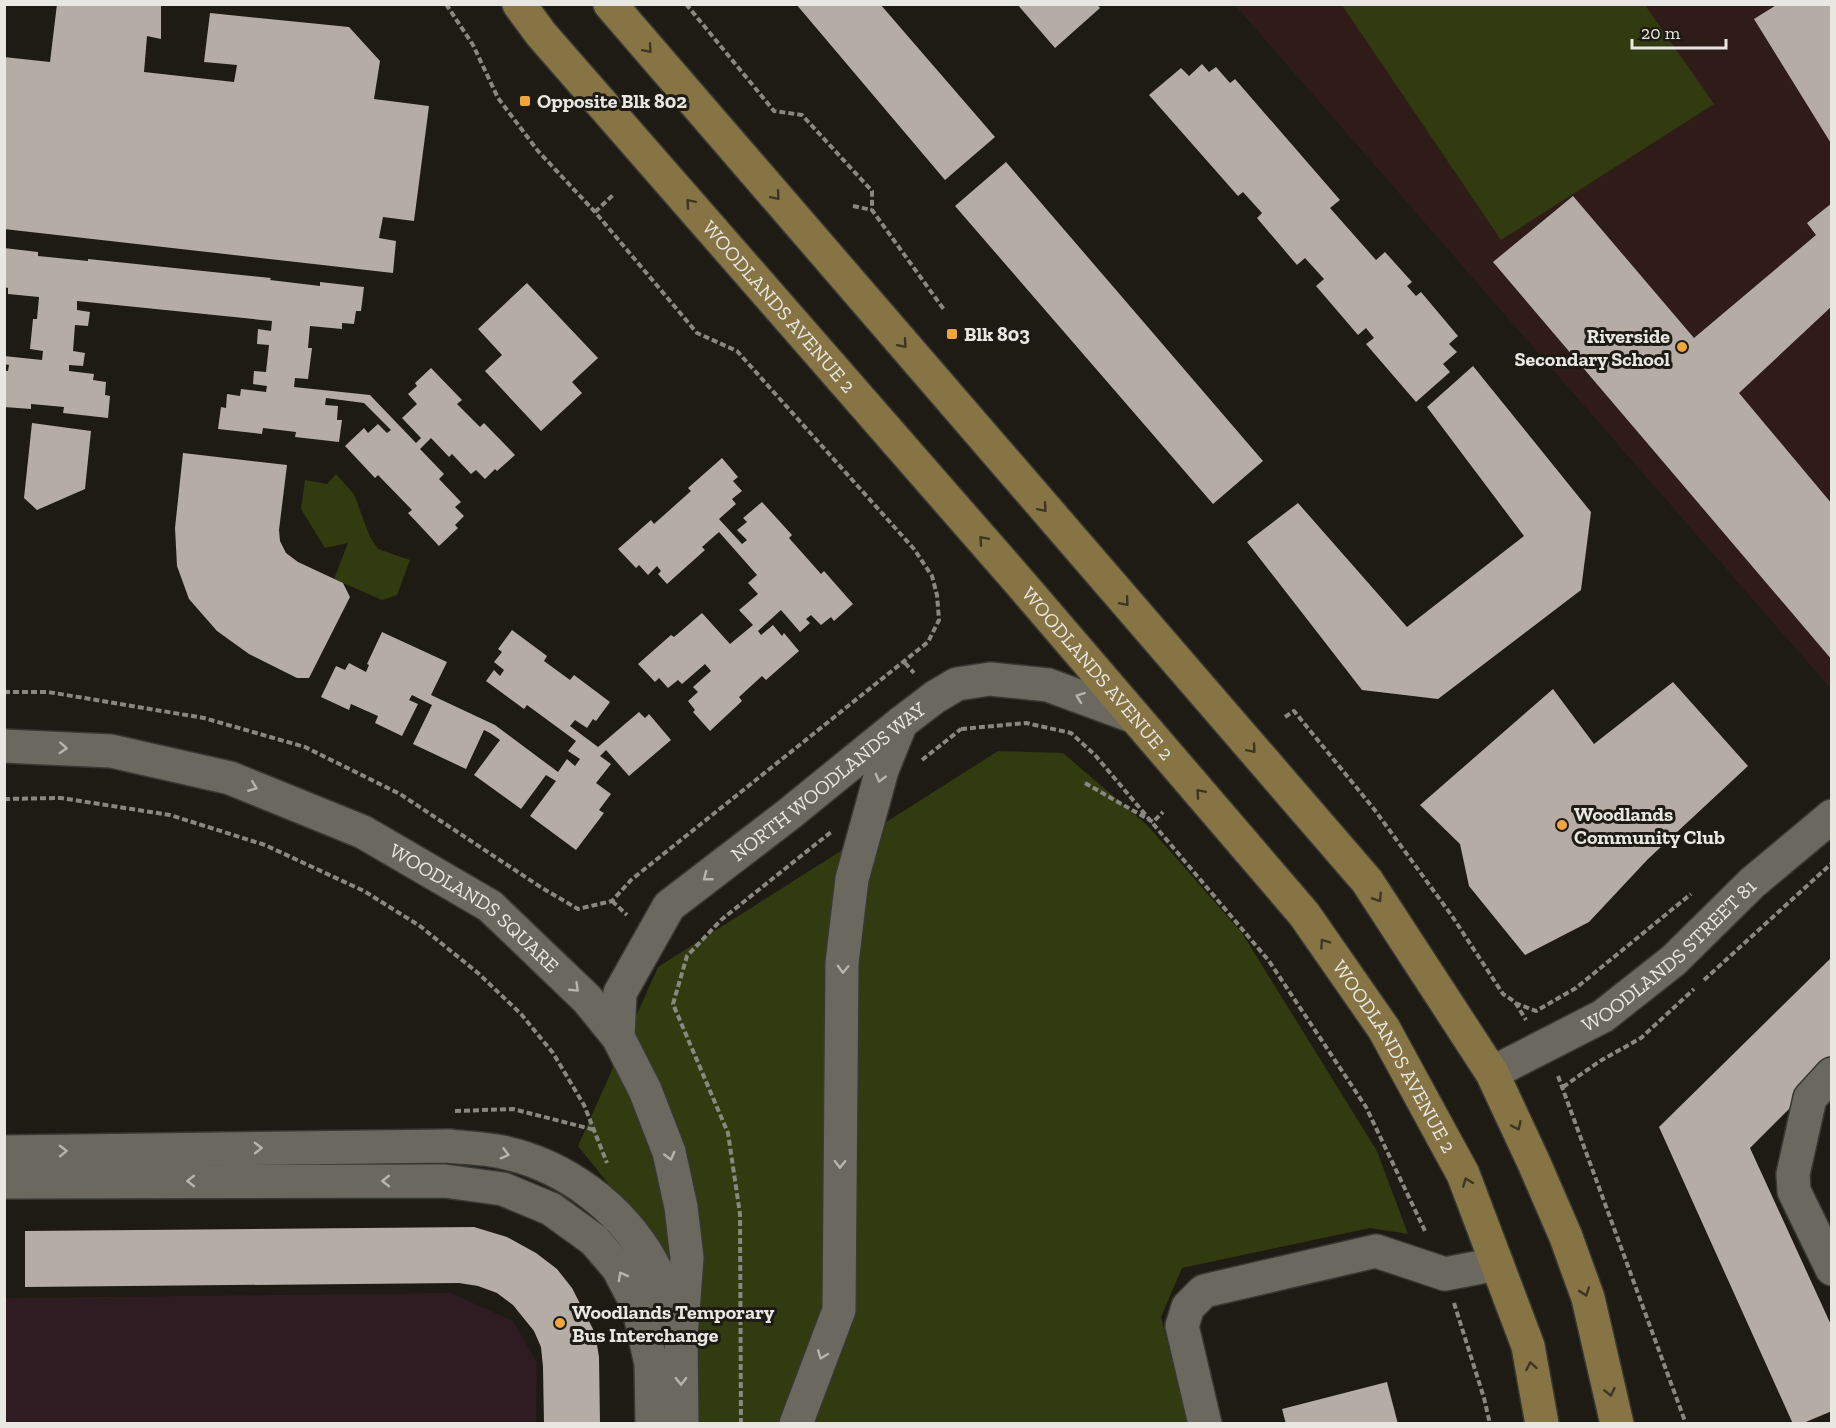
<svg xmlns="http://www.w3.org/2000/svg" width="1836" height="1428" viewBox="0 0 1836 1428" font-family="'Zilla Slab',serif">
<rect width="100%" height="100%" fill="#1d1b13"/>
<!-- industrial -->
<path fill="#2e1c22" d="M 451,1293 L 513,1321 L 537,1363 L 536,1423 L 5,1423 L 5,1298 Z"/>
<!-- education -->
<path fill="#2f1c19" d="M 1235,5 L 1831,5 L 1831,689 Z"/>
<!-- green -->
<path fill="#313b0f" d="M 1342,5 L 1645,5 L 1714,104 L 1501,240 Z
M 336,474 L 354,494 L 370,537 L 378,549 L 410,560 L 397,595 L 382,600 L 334,579 L 348,543 L 325,548 L 301,509 L 305,480 L 327,484 Z
M 998,751 L 1063,753 L 1147,825 L 1242,933 L 1377,1151 L 1408,1234 L 1370,1228 L 1182,1268 L 1161,1317 L 1188,1423 L 700,1423 L 692,1288 L 578,1146 L 658,967 Z"/>
<!-- building -->
<path fill="#b5aca5" d="M 57,4 L 161,4 L 161,39 L 147,36 L 144,72 L 234,82 L 237,65 L 204,62 L 210,13 L 349,27 L 380,61 L 374,99 L 429,106 L 414,221 L 383,217 L 379,238 L 396,241 L 393,273 L 4,229 L 4,57 L 50,62 Z
M 796,4 L 880,4 L 995,137 L 945,180 Z
M 1017,4 L 1097,4 L 1100,8 L 1055,48 Z
M 1778,4 L 1832,4 L 1832,145 L 1754,19 Z
M 1202,64 L 1209,72 L 1216,67 L 1230,83 L 1235,79 L 1340,200 L 1330,208 L 1376,260 L 1385,252 L 1412,282 L 1407,286 L 1416,296 L 1421,292 L 1458,336 L 1449,344 L 1457,352 L 1443,364 L 1450,372 L 1416,402 L 1366,344 L 1374,338 L 1366,328 L 1358,335 L 1316,286 L 1324,279 L 1305,258 L 1297,265 L 1257,218 L 1262,213 L 1243,192 L 1238,196 L 1149,95 L 1181,68 L 1189,76 Z
M 1006,162 L 1263,461 L 1213,504 L 955,206 Z
M 1573,196 L 1694,338 L 1816,235 L 1807,223 L 1832,203 L 1832,306 L 1739,393 L 1832,504 L 1832,660 L 1493,262 Z
M 4,248 L 38,252 L 38,256 L 88,261 L 88,259 L 271,278 L 270,280 L 320,286 L 320,282 L 364,287 L 361,311 L 356,311 L 354,324 L 342,323 L 342,329 L 310,326 L 308,348 L 312,348 L 308,379 L 295,378 L 294,387 L 370,395 L 416,443 L 421,438 L 402,418 L 417,404 L 408,394 L 417,386 L 415,383 L 431,368 L 462,400 L 457,404 L 480,427 L 484,423 L 515,455 L 497,471 L 495,469 L 485,479 L 476,470 L 471,474 L 452,454 L 449,457 L 431,438 L 420,449 L 444,474 L 439,479 L 461,502 L 455,507 L 464,516 L 455,525 L 458,528 L 439,546 L 408,513 L 412,510 L 378,475 L 375,478 L 345,446 L 364,428 L 368,433 L 378,424 L 387,433 L 391,430 L 364,403 L 326,398 L 325,405 L 338,406 L 337,420 L 342,420 L 339,442 L 295,437 L 296,432 L 263,428 L 262,434 L 218,429 L 221,407 L 226,408 L 227,394 L 240,396 L 241,389 L 266,392 L 267,386 L 253,384 L 254,371 L 266,372 L 269,345 L 257,344 L 258,329 L 271,331 L 272,321 L 77,301 L 77,310 L 90,312 L 88,326 L 75,325 L 73,351 L 85,353 L 83,366 L 69,365 L 69,371 L 94,374 L 93,380 L 106,382 L 105,395 L 110,396 L 108,418 L 63,413 L 64,407 L 31,404 L 31,409 L 4,407 L 4,371 L 8,371 L 9,365 L 4,364 L 4,356 L 42,360 L 43,351 L 30,349 L 33,319 L 37,319 L 39,297 L 8,294 L 8,288 L 4,287 Z
M 527,283 L 598,358 L 572,382 L 582,393 L 541,431 L 485,371 L 502,355 L 478,329 Z
M 1473,366 L 1591,512 L 1581,590 L 1438,699 L 1362,690 L 1247,542 L 1298,503 L 1407,627 L 1524,536 L 1427,407 Z
M 32,423 L 91,431 L 85,489 L 37,510 L 24,498 Z
M 183,453 L 287,465 L 279,530 L 280,541 L 286,553 L 298,562 L 343,583 L 350,597 L 309,678 L 297,678 L 249,654 L 217,631 L 189,599 L 177,566 L 175,528 Z
M 722,458 L 738,477 L 733,481 L 742,491 L 732,499 L 736,504 L 719,519 L 742,544 L 747,540 L 737,530 L 747,522 L 743,518 L 762,502 L 792,535 L 789,538 L 821,574 L 824,571 L 853,604 L 834,621 L 831,617 L 821,625 L 811,615 L 806,619 L 810,623 L 800,632 L 781,610 L 758,631 L 761,635 L 773,625 L 782,636 L 784,633 L 799,651 L 766,680 L 762,676 L 739,697 L 742,701 L 710,731 L 693,712 L 695,710 L 688,701 L 698,692 L 693,687 L 711,671 L 705,664 L 682,684 L 678,680 L 668,688 L 659,678 L 655,682 L 638,664 L 671,635 L 674,637 L 702,613 L 730,644 L 753,625 L 739,610 L 758,594 L 748,583 L 757,575 L 719,532 L 702,547 L 705,550 L 667,584 L 658,574 L 661,571 L 657,566 L 648,575 L 639,565 L 636,568 L 618,549 L 651,520 L 654,524 L 691,491 L 688,488 Z
M 512,630 L 547,656 L 544,661 L 570,680 L 574,675 L 610,702 L 596,721 L 593,719 L 587,728 L 575,720 L 570,726 L 598,747 L 639,712 L 645,718 L 649,714 L 671,740 L 629,776 L 606,750 L 600,756 L 611,764 L 596,783 L 611,794 L 599,810 L 604,813 L 576,850 L 530,816 L 556,781 L 546,775 L 521,809 L 474,775 L 500,740 L 490,733 L 484,730 L 466,769 L 413,744 L 432,705 L 412,695 L 409,700 L 418,704 L 402,736 L 375,723 L 378,716 L 351,704 L 349,710 L 321,697 L 336,666 L 345,670 L 349,663 L 366,672 L 369,665 L 367,664 L 382,632 L 447,662 L 431,695 L 495,725 L 558,772 L 567,759 L 575,766 L 580,759 L 568,751 L 576,741 L 527,705 L 524,709 L 486,681 L 494,670 L 500,676 L 504,670 L 494,662 L 502,652 L 498,649 Z
M 1673,682 L 1748,766 L 1648,859 L 1589,922 L 1525,955 L 1469,886 L 1460,844 L 1420,805 L 1553,689 L 1594,744 Z
M 1832,957 L 1832,1066 L 1750,1148 L 1832,1327 L 1832,1411 L 1801,1424 L 1793,1424 L 1659,1127 Z
M 474,1227 L 507,1237 L 536,1253 L 557,1269 L 572,1288 L 595,1333 L 599,1357 L 600,1424 L 544,1424 L 543,1367 L 541,1347 L 534,1331 L 513,1305 L 497,1293 L 478,1286 L 459,1283 L 25,1287 L 25,1231 Z
M 1387,1382 L 1398,1424 L 1286,1424 L 1282,1409 Z"/>
<g fill="none" stroke-linecap="round" stroke-linejoin="round">
<defs>
<g id="minor">
<path id="s1" d="M 4,746 L 111,751 L 230,778 L 363,832 L 490,906 L 587,999 L 618,1037 L 645,1090 L 669,1152 L 681,1207 L 687,1258 L 681,1338 L 682,1424"/>
<path id="s2" d="M 618,1037 L 620,993 L 669,906 L 789,814 L 901,723 L 935,697 L 957,684 L 990,679 L 1048,685 L 1135,717"/>
<path id="s3" d="M 1492,1073 L 1603,1016 L 1674,960 L 1752,883 L 1832,816"/>
<path d="M 1832,1074 L 1810,1098 L 1793,1174 L 1794,1191 L 1832,1269"/>
<path d="M 4,1152 L 448,1146 C 465,1148 485,1148 502,1152 C 564,1165 621,1207 652,1263 C 663,1283 669,1309 678,1331"/>
<path d="M 4,1182 L 445,1181 L 503,1189 L 551,1209 L 594,1240 L 618,1268 L 638,1306 L 651,1364 L 652,1424"/>
<path d="M 796,1424 L 839,1310 L 842,963 L 852,879 L 882,770 L 901,723"/>
<path d="M 1205,1424 L 1182,1326 L 1188,1307 L 1204,1291 L 1376,1251 L 1445,1274 L 1497,1264"/>
</g>
<g id="major">
<path id="s4" d="M 519,4 L 541,34 L 1022,585 L 1304,914 L 1384,1029 L 1463,1174 L 1528,1346 L 1542,1424"/>
<path d="M 610,4 L 1367,881 L 1492,1073 L 1534,1163 L 1566,1237 L 1588,1298 L 1617,1424"/>
</g>
</defs>
<!-- minor casing -->
<use href="#minor" stroke="#383833" stroke-width="36"/>
<!-- major casing -->
<use href="#major" stroke="#383833" stroke-width="36"/>
<!-- path -->
<path stroke="#888780" stroke-width="4" stroke-dasharray="6 3" stroke-linecap="butt" d="M 686,4 L 774,111 L 802,115 L 872,191 L 872,210 L 945,311
M 853,206 L 872,210
M 595,212 L 613,195
M 905,663 L 914,673
M 4,692 L 48,692 L 204,718 L 305,747 L 400,794 L 542,888 L 578,909 L 612,901 L 631,880 L 928,642 L 939,620 L 937,595 L 932,576 L 914,549 L 737,351 L 697,333 L 595,212 L 538,151 L 498,98 L 473,45 L 446,4
M 1285,717 L 1294,711 L 1374,809 L 1452,916 L 1503,994 L 1515,1002 L 1526,1020
M 961,729 L 1026,723 L 1071,733 L 1095,755 L 1269,961 L 1366,1107 L 1426,1233
M 922,760 L 961,729
M 1085,783 L 1153,822 L 1163,812
M 4,799 L 61,798 L 170,815 L 265,845 L 364,891 L 420,926 L 478,973 L 521,1014 L 553,1053 L 584,1105 L 607,1163
M 612,901 L 627,915
M 1704,980 L 1832,863
M 1515,1003 L 1536,1011 L 1576,988 L 1691,894
M 1558,1076 L 1686,1424
M 1563,1087 L 1600,1061 L 1641,1038 L 1694,989
M 455,1111 L 513,1109 L 595,1130
M 1454,1303 L 1484,1398 L 1490,1424
M 741,1424 L 740,1214 L 728,1133 L 673,1004 L 687,956 L 721,920 L 831,832"/>
<!-- minor -->
<use href="#minor" stroke="#6a685f" stroke-width="33"/>
<!-- major -->
<use href="#major" stroke="#877445" stroke-width="33"/>
</g>
<!-- one-way arrows -->
<defs><path id="oneway-chevron" d="M-2-3.5L2.5 0L-2 3.5" fill="none" stroke-width="1.6" stroke-linecap="round" stroke-linejoin="round" transform="scale(1.5)"/></defs>
<g stroke="#3d3622">
<use href="#oneway-chevron" transform="translate(648 49) rotate(49)"/>
<use href="#oneway-chevron" transform="translate(776 196) rotate(49)"/>
<use href="#oneway-chevron" transform="translate(690 203) rotate(-131)"/>
<use href="#oneway-chevron" transform="translate(903 344) rotate(49)"/>
<use href="#oneway-chevron" transform="translate(1043 508) rotate(49)"/>
<use href="#oneway-chevron" transform="translate(983 540) rotate(-131)"/>
<use href="#oneway-chevron" transform="translate(1125 602) rotate(49)"/>
<use href="#oneway-chevron" transform="translate(1252 749) rotate(49)"/>
<use href="#oneway-chevron" transform="translate(1200 793) rotate(-131)"/>
<use href="#oneway-chevron" transform="translate(1378 898) rotate(57)"/>
<use href="#oneway-chevron" transform="translate(1324 943) rotate(-125)"/>
<use href="#oneway-chevron" transform="translate(1517 1126) rotate(65)"/>
<use href="#oneway-chevron" transform="translate(1467 1182) rotate(-111)"/>
<use href="#oneway-chevron" transform="translate(1585 1292) rotate(71)"/>
<use href="#oneway-chevron" transform="translate(1531 1366) rotate(-100)"/>
<use href="#oneway-chevron" transform="translate(1610 1392) rotate(78)"/>
</g>
<g stroke="#b6b4ad">
<use href="#oneway-chevron" transform="translate(1080 697) rotate(-160)"/>
<use href="#oneway-chevron" transform="translate(63 748) rotate(3)"/>
<use href="#oneway-chevron" transform="translate(880 778) rotate(105)"/>
<use href="#oneway-chevron" transform="translate(253 787) rotate(22)"/>
<use href="#oneway-chevron" transform="translate(707 877) rotate(142)"/>
<use href="#oneway-chevron" transform="translate(843 969) rotate(92)"/>
<use href="#oneway-chevron" transform="translate(575 988) rotate(44)"/>
<use href="#oneway-chevron" transform="translate(258 1148) rotate(-1)"/>
<use href="#oneway-chevron" transform="translate(63 1151) rotate(-1)"/>
<use href="#oneway-chevron" transform="translate(505 1154) rotate(15)"/>
<use href="#oneway-chevron" transform="translate(670 1156) rotate(75)"/>
<use href="#oneway-chevron" transform="translate(840 1164) rotate(91)"/>
<use href="#oneway-chevron" transform="translate(191 1181) rotate(180)"/>
<use href="#oneway-chevron" transform="translate(386 1181) rotate(180)"/>
<use href="#oneway-chevron" transform="translate(622 1276) rotate(-119)"/>
<use href="#oneway-chevron" transform="translate(822 1355) rotate(111)"/>
<use href="#oneway-chevron" transform="translate(681 1381) rotate(89)"/>
</g>
<!-- markers -->
<g fill="#efa73d" stroke="#1d1b13" stroke-width="2">
<rect x="519" y="95" width="12" height="12" rx="3"/>
<rect x="946" y="328" width="12" height="12" rx="3"/>
<circle cx="1682" cy="347" r="6"/>
<circle cx="1562" cy="825" r="6"/>
<circle cx="560" cy="1323" r="6"/>
</g>
<g text-anchor="middle" stroke-width="6" stroke-linejoin="round" paint-order="stroke">
<!-- poi labels -->
<g font-size="20" font-weight="bold" fill="#e8e7e1" stroke="#1d1b13" text-anchor="start">
<text x="537" y="108">Opposite Blk 802</text>
<text x="964" y="341">Blk 803</text>
<text x="1670" y="343" text-anchor="end">Riverside<tspan x="1670" dy="23">Secondary School</tspan></text>
<text x="1574" y="821">Woodlands<tspan x="1574" dy="23">Community Club</tspan></text>
<text x="572" y="1319">Woodlands Temporary<tspan x="572" dy="23">Bus Interchange</tspan></text>
</g>
<!-- street labels -->
<g font-size="20" fill="#e8e7e1" stroke="#1d1b13">
<text dy="7" stroke="none"><textPath href="#s4" startOffset="399">WOODLANDS AVENUE 2</textPath></text>
<text dy="7" stroke="none"><textPath href="#s4" startOffset="885">WOODLANDS AVENUE 2</textPath></text>
<text dy="7" stroke="none"><textPath href="#s2" startOffset="346">NORTH WOODLANDS WAY</textPath></text>
<text dy="7" stroke="none"><textPath href="#s1" startOffset="508">WOODLANDS SQUARE</textPath></text>
<text dy="7" stroke="none"><textPath href="#s3" startOffset="214">WOODLANDS STREET 81</textPath></text>
<text dy="7" stroke="none"><textPath href="#s4" startOffset="1371">WOODLANDS AVENUE 2</textPath></text>
</g>
</g>
<!-- border -->
<rect width="1836" height="1428" fill="none" stroke="#e8e7e1" stroke-width="12"/>
<!-- scale -->
<path d="M1632 39v9h94v-9" fill="none" stroke="#e8e7e1" stroke-width="3"/>
<text x="1641" y="39" font-size="18" fill="#e8e7e1" stroke="#1d1b13" stroke-width="4.5" paint-order="stroke">20 m</text>
</svg>
